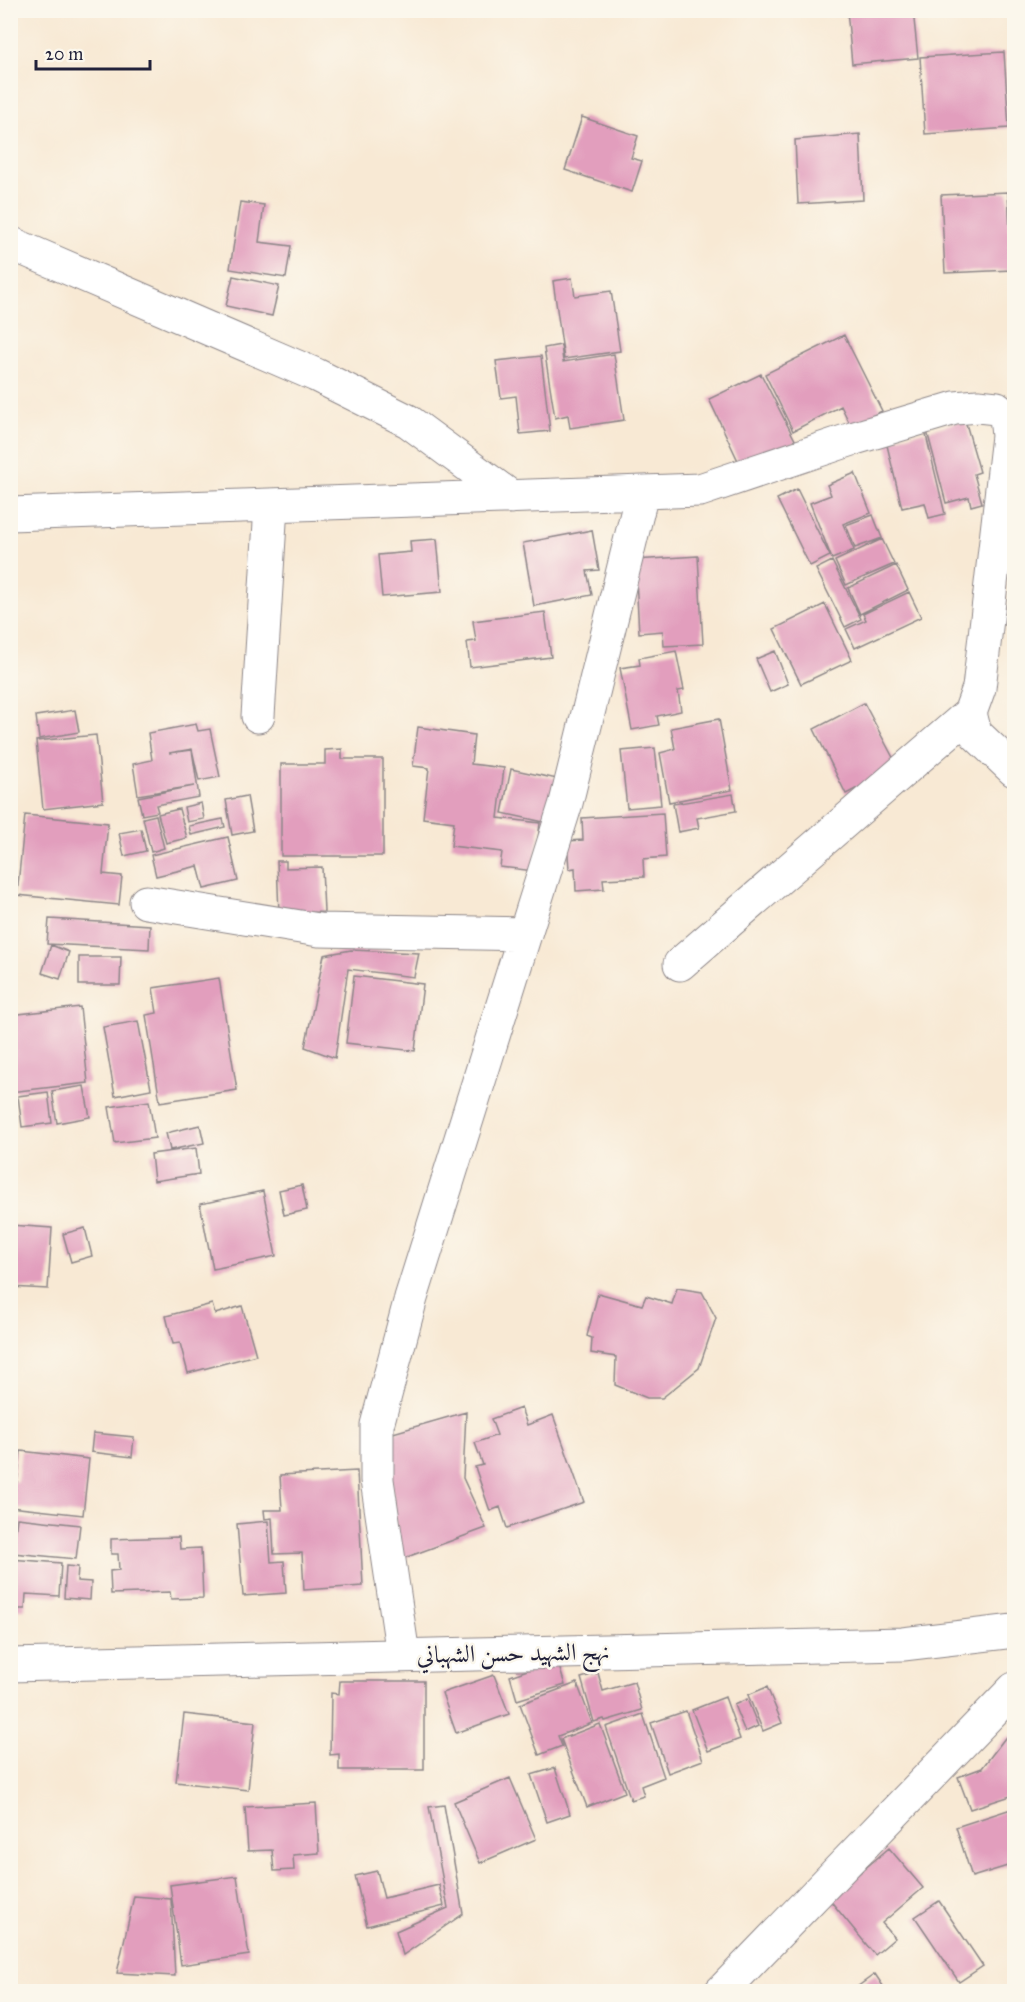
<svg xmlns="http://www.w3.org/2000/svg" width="1025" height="2002" viewBox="0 0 1025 2002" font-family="'IM FELL Great Primer',Amiri,serif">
<rect width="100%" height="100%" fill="#fbf7ec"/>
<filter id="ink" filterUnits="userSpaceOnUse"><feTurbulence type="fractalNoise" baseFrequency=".0167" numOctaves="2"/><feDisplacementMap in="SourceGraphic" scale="12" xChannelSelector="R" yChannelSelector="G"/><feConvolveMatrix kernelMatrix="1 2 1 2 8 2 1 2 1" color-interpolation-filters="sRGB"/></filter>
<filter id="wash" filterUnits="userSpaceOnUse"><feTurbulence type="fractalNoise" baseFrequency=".008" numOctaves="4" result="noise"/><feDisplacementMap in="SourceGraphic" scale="24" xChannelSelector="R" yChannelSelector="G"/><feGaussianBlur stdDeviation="1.35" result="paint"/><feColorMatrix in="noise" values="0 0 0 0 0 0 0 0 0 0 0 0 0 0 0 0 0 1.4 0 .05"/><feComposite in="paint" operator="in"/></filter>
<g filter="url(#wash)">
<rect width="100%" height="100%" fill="#f8e9d4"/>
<g id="blocks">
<!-- building -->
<path fill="#e29ebd" d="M 847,10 L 913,10 L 918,58 L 852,64 Z
M 1004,52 L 1009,128 L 925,134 L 920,57 Z
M 582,117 L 638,136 L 631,158 L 642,161 L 632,192 L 565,170 Z
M 860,134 L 863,200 L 798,204 L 795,140 Z
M 1008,192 L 1012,270 L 945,273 L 941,195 Z
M 240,202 L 264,205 L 259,242 L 291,246 L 286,278 L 230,269 Z
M 233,276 L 279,286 L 272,316 L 226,306 Z
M 572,278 L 575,296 L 611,291 L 620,351 L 564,359 L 553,281 Z
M 844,335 L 882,411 L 851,426 L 841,406 L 793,431 L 765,374 Z
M 561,345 L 563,362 L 614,354 L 624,420 L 570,428 L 568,415 L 555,418 L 544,348 Z
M 541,356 L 550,431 L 520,434 L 516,396 L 501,398 L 496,361 Z
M 761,374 L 796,442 L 741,467 L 709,399 Z
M 965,420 L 980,472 L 974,474 L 982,503 L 971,506 L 969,497 L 946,503 L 927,431 Z
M 925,431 L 945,514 L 929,518 L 925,503 L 902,508 L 886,441 Z
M 855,473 L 871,513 L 843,524 L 854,550 L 832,559 L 810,503 L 831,495 L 827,485 Z
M 797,489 L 830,556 L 810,566 L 777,499 Z
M 873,515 L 882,538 L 855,548 L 846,525 Z
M 592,530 L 599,570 L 587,571 L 592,595 L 534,606 L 523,543 Z
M 437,539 L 442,592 L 382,597 L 378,555 L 411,552 L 410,541 Z
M 882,539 L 894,564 L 846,585 L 835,561 Z
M 698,556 L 703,644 L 664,646 L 663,631 L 639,633 L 635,560 Z
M 832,561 L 861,619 L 845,627 L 816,569 Z
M 896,565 L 908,590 L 860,614 L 848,588 Z
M 909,592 L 921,617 L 855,648 L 846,629 L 866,620 L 863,614 Z
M 825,604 L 852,660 L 801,684 L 774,629 Z
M 545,612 L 551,657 L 470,667 L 467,642 L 476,641 L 473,621 Z
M 676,651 L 684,690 L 678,691 L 681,711 L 657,716 L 659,725 L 632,730 L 620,668 L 640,665 L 639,658 Z
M 775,651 L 788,684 L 770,692 L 756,659 Z
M 864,703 L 898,767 L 846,794 L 814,729 Z
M 75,710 L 79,732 L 39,739 L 36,716 Z
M 719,719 L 732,790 L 669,802 L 660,753 L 675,749 L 671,728 Z
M 196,724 L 198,731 L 210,729 L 220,777 L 199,781 L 192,749 L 169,753 L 192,750 L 199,797 L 156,805 L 158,812 L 142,815 L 138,797 L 194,786 L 138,795 L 133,764 L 152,760 L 148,733 Z
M 418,727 L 474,735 L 471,764 L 504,768 L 498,818 L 540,823 L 534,871 L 500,867 L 502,852 L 451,846 L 454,822 L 423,818 L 429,768 L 413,766 Z
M 96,735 L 103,802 L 43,809 L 36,741 Z
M 655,748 L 661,805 L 627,808 L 621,751 Z
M 342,749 L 342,759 L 383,759 L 383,856 L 281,856 L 281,764 L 325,764 L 325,750 Z
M 511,769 L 562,780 L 553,824 L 502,813 Z
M 733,794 L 736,811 L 697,818 L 699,828 L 678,832 L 673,804 Z
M 247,796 L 253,831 L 232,835 L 226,800 Z
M 201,803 L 204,819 L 187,822 L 184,807 Z
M 179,809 L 187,838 L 166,843 L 158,814 Z
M 663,813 L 666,857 L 643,859 L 644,877 L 603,879 L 604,889 L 576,891 L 575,868 L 569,869 L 567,841 L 583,840 L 582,818 Z
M 25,815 L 108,823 L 103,874 L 122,876 L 119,905 L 17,895 Z
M 156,815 L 164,848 L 151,852 L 143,818 Z
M 223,819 L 225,827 L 191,835 L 189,826 Z
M 141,829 L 146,851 L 124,856 L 119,833 Z
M 228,837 L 238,881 L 204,889 L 198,866 L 156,876 L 151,855 Z
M 277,861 L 286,861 L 286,868 L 322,867 L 324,912 L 279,914 Z
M 49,919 L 150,925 L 149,949 L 47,944 Z
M 51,945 L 69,952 L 60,979 L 42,973 Z
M 351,950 L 419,953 L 414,977 L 348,969 L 335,1058 L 305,1047 L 324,955 Z
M 79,957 L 121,957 L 120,985 L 79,985 Z
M 354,976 L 423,984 L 415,1051 L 346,1043 Z
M 219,978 L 237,1090 L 160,1102 L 146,1015 L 157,1013 L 153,988 Z
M 80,1007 L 88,1083 L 10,1092 L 10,1015 Z
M 138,1021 L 151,1089 L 115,1096 L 103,1027 Z
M 84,1086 L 90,1117 L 57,1123 L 52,1091 Z
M 48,1092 L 52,1123 L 22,1127 L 18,1096 Z
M 149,1101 L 155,1138 L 115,1143 L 109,1107 Z
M 200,1125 L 204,1143 L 170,1150 L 166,1133 Z
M 196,1148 L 199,1174 L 154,1181 L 151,1154 Z
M 302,1185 L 307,1210 L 284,1215 L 279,1190 Z
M 263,1191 L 276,1256 L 213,1269 L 200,1204 Z
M 10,1225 L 52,1228 L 48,1289 L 10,1287 Z
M 85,1228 L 92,1256 L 71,1262 L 63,1234 Z
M 677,1288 L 702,1292 L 716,1318 L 699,1368 L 662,1398 L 647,1398 L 615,1385 L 616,1357 L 591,1353 L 592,1338 L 587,1336 L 598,1293 L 642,1305 L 646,1296 L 672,1304 Z
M 212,1304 L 215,1314 L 242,1306 L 256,1355 L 188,1373 L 180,1343 L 173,1344 L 166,1316 Z
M 521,1408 L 527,1425 L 553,1415 L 584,1502 L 507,1528 L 500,1507 L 490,1511 L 475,1467 L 483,1465 L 475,1443 L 497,1435 L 491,1419 Z
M 466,1412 L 463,1478 L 486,1528 L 399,1560 L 386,1435 Z
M 93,1433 L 134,1437 L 132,1457 L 91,1452 Z
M 10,1450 L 16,1451 L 13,1477 L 10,1476 Z
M 21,1451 L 89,1459 L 83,1515 L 10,1507 L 11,1481 L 17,1482 Z
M 357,1471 L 363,1586 L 304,1590 L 302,1553 L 274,1554 L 272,1518 L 265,1519 L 264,1510 L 282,1510 L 280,1475 Z
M 10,1513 L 14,1513 L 12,1531 L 10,1531 Z
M 17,1518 L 80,1525 L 76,1559 L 13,1553 Z
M 268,1521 L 271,1562 L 284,1561 L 286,1593 L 243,1596 L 237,1524 Z
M 179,1537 L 180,1549 L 201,1548 L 203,1598 L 171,1599 L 170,1592 L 111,1594 L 110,1571 L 119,1570 L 118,1554 L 111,1554 L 111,1539 Z
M 10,1559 L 61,1563 L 59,1596 L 26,1594 L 25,1609 L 10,1609 Z
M 66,1566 L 78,1567 L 77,1581 L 91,1582 L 90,1600 L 64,1598 Z
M 557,1660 L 565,1685 L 517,1700 L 510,1676 Z
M 598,1673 L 603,1691 L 634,1682 L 642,1710 L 605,1721 L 604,1719 L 594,1722 L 581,1678 Z
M 494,1675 L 509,1714 L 456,1733 L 442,1693 Z
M 340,1681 L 424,1681 L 424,1770 L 339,1770 L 339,1754 L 330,1755 L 331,1693 L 339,1694 Z
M 577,1683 L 592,1723 L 558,1736 L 562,1746 L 539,1755 L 520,1704 Z
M 767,1687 L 782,1723 L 763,1731 L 748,1695 Z
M 725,1697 L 740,1739 L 708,1751 L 692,1710 Z
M 747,1699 L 758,1726 L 745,1732 L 734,1705 Z
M 686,1711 L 703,1760 L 668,1773 L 651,1723 Z
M 184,1714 L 255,1722 L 248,1790 L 176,1782 Z
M 643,1714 L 664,1777 L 641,1786 L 644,1796 L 631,1800 L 606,1727 Z
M 600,1724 L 625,1792 L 587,1807 L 561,1739 Z
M 1014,1735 L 1014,1795 L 970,1809 L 958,1777 L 982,1768 L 1005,1738 Z
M 555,1768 L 570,1814 L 547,1822 L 531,1775 Z
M 510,1778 L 536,1839 L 480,1863 L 454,1802 Z
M 316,1803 L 319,1853 L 293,1855 L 294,1870 L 274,1871 L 272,1850 L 248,1851 L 245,1807 Z
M 444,1805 L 463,1914 L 403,1955 L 396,1931 L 448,1908 L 429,1807 Z
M 1014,1808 L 1014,1864 L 972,1877 L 956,1827 Z
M 889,1848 L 923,1888 L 882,1923 L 895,1938 L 875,1955 L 829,1899 Z
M 377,1871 L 384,1898 L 439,1885 L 444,1906 L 367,1926 L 355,1876 Z
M 237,1876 L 249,1955 L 181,1965 L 170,1885 Z
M 134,1896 L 171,1899 L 175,1976 L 117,1973 Z
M 939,1901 L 983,1966 L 959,1982 L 915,1917 Z
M 875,1974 L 887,1992 L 850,1992 Z"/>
</g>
</g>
<g filter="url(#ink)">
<use href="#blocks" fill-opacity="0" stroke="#8d8688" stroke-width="1.5"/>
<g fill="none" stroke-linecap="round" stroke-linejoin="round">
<defs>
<path id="street" d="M 10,243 L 316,375 L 408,421 L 511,497
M 10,514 L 700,490 L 855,438 L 955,408 L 978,406 L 997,408 L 1006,416 L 1008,436 L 979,688 L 970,713 L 975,733 L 1014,770
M 258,716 L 271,506
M 146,902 L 319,930 L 525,934
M 680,964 L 970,713
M 403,1655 L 377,1480 L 377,1425 L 411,1298 L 566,803 L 642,493
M 10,1665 L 903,1644 L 1014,1631"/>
<path id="secondary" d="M 721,1992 L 1014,1689"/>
</defs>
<!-- street casing -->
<use href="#street" stroke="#8d8688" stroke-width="35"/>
<!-- secondary casing -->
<use href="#secondary" stroke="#8d8688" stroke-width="35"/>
<!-- street -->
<use href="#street" stroke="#fff" stroke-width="33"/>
<!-- secondary -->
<use href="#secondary" stroke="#fff" stroke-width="33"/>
</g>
</g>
<g text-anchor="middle" stroke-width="5" stroke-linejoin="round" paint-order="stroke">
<!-- street labels -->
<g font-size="24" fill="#22223b" stroke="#fbf7ec">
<text transform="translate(513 1653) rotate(-1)" y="8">نهج الشهيد حسن الشهباني</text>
</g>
</g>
<!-- margin -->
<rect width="1025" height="2002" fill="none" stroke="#fbf7ec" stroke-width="36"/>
<!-- scale -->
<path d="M36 60v9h114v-9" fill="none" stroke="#22223b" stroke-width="3"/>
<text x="45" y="60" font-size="18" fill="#22223b" stroke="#fbf7ec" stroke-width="4.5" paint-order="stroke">20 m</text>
</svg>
